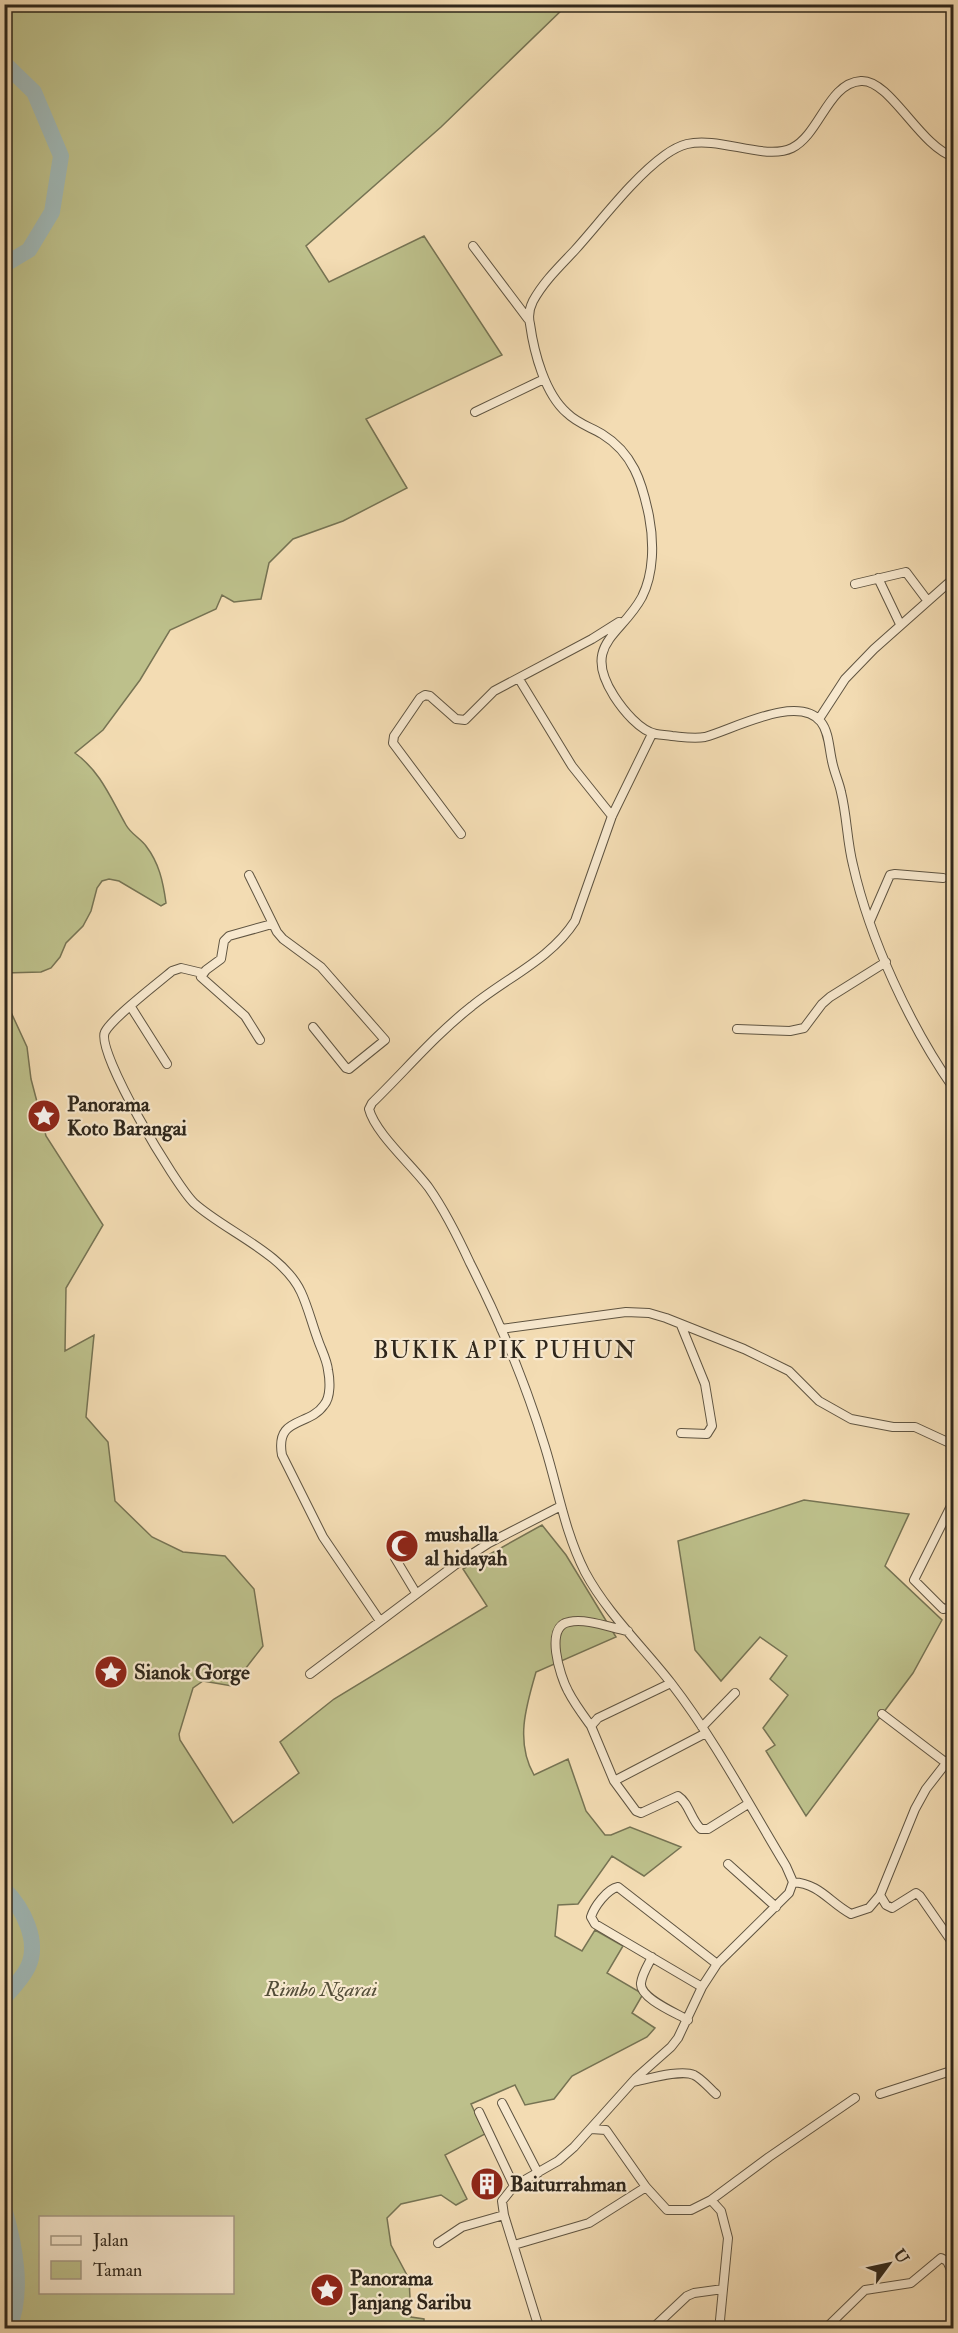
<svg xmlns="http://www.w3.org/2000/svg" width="958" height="2333" viewBox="0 0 958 2333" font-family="'IM FELL Double Pica',serif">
<rect width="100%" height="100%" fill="#f3dcb3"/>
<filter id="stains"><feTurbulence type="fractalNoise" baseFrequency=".00333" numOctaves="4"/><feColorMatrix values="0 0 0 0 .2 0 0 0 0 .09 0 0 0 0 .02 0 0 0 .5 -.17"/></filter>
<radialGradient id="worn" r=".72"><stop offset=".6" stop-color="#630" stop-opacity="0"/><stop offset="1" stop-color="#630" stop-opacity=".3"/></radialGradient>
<!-- green -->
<path fill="#bdc08b" stroke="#767353" stroke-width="1.5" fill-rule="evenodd" d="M 5,4 L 567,5 L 441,127 L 306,246 L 329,282 L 424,236 L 502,355 L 366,419 L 407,488 L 343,521 L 293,539 L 269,563 L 261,599 L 234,602 L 222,595 L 216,609 L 170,630 L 140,680 L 103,730 L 75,753 C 101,772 111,799 126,825 C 131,834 140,838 146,846 C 159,863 163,881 166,903 L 161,906 L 119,881 L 109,879 L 102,881 L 97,888 L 91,911 L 83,926 L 66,943 L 60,957 L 51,968 L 41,972 L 5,973 L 5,993 Z
M 4,997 L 27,1047 L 31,1079 L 46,1136 L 103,1225 L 66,1288 L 65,1351 L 94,1335 L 86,1417 L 108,1442 L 115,1501 L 152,1537 L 183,1552 L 225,1556 L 254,1589 L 263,1646 L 232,1686 L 203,1681 L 193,1688 L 179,1734 L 180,1740 L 233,1823 L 299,1773 L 280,1742 L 334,1699 L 487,1606 L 463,1569 L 542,1525 L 566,1555 L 616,1637 L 536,1672 C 526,1706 515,1742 534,1775 L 568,1759 L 586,1811 L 605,1835 L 611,1835 L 630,1827 L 681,1847 L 644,1876 L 612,1856 L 578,1904 L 558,1905 L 555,1936 L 582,1951 L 595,1930 L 623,1946 L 607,1973 L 643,1994 L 632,2013 L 655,2028 L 647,2037 L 572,2076 L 554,2099 L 525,2105 L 515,2085 L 471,2104 L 485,2134 L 445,2155 L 467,2199 L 456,2205 L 441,2195 L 401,2204 L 387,2218 L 391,2245 L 409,2279 L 411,2317 L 424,2319 L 424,2328 L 5,2328 ZM 40,2218 L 232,2218 L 232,2292 L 40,2292 Z
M 804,1500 L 909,1514 L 885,1566 L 942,1620 L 913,1673 L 806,1816 L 766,1751 L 775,1745 L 763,1728 L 788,1695 L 770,1679 L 787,1656 L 760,1637 L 721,1681 L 695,1650 L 678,1541 Z"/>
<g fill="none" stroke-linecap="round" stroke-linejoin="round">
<!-- river -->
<path stroke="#a0b9b8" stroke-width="16" d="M 4,63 L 34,92 L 61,156 L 52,212 L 29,250 L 4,265
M 4,1889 C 23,1908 40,1941 28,1967 C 22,1979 13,1988 4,1998
M 4,2208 C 15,2246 24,2291 9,2328"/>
<defs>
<path id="street" d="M 954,157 C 920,147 890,79 861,81 C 828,83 820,134 792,148 C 765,161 719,136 687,144 C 679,146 672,150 665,155 C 633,178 602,220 575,250 C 560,266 544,281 533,301 C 529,309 528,316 530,324 C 534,353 545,394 567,413 C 577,423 590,427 602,434 C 633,453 642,482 649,516 C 654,542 654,573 642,597 C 621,636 581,644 614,696 C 623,710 640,731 656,734 C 661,735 667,735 672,736 C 683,737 694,739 705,737 C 732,730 798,693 821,722 C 829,732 829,748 832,761 C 834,772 839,782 841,792 C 847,816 847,842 853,865 C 870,940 910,1026 954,1089
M 473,246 L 528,319
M 475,412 L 544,379
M 878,578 L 900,624
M 855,584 L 906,572 L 927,600
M 519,679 L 572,766 L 612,816
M 819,719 L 845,679 L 874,649 L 954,578
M 461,834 L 393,743 L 394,736 L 420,698 L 425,695 L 430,696 L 456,719 L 465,720 L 494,691 L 592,639 L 619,622
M 249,875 L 277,932 L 283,939 L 321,967 L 385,1040 L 349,1069 L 346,1068 L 313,1027
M 870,921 L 890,875 L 895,874 L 943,878
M 202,973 L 181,968 L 172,971 C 158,983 112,1018 105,1032 C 95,1051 176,1186 194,1203 C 225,1231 283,1253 301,1292 C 308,1307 312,1324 318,1340 C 321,1349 327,1360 328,1370 C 330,1380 331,1397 324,1405 C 309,1427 275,1416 282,1455 L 323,1537 L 380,1621
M 131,1007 L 167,1064
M 737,1029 L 790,1031 L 804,1028 L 822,1004 L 830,997 L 886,962
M 260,1040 L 245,1016 L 201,977 L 206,970 L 221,959 L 224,941 L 229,936 L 272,924
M 501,1329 L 626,1312 L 649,1313 L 666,1318 L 744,1349 L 789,1371 L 819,1401 L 851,1419 L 893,1427 L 915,1427 L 954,1445
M 681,1433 L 707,1434 L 712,1426 L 705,1384 L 681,1325
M 954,1500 L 914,1580 L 943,1609 L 950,1608 L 954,1602
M 395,1558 L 416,1593
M 310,1674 L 455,1565 L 489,1543 L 561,1506
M 671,1683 L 598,1718 L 591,1726 L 614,1781 L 636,1811 L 641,1813 L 678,1796 C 689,1803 691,1820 701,1829 L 708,1829 L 748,1804
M 882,1714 L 945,1762
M 591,1726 C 583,1715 574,1703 568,1691 C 560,1676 544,1626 569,1622 C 587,1618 611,1628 628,1631
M 702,1727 L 735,1693
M 614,1781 L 706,1733
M 728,1864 L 776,1907
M 793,1882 C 820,1884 829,1902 851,1914 L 869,1908 L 880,1895 L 915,1809 L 926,1789 L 954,1753
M 880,1895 L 886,1905 L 892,1908 L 916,1893 L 920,1896 L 954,1945
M 652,1957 C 648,1965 642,1974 641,1983 C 639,1998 676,2013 688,2020
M 702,1987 L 595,1924 L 591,1917 C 594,1907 607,1889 618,1887 L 717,1964
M 633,2082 C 648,2079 681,2069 694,2075 C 702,2079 709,2088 716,2094
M 880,2094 L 954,2070
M 502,2103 L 538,2173
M 479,2112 L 514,2186
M 591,2129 L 606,2130 L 646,2187 L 667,2210 L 691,2210 L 711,2200 L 721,2211 L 728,2238 L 720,2320 L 722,2328
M 711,2200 L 769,2157 L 855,2098
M 438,2243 L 462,2227 L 504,2215
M 514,2245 L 589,2223 L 646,2187
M 539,2328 L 504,2215 L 502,2201 L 514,2186 L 558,2161 L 574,2147 L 636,2078 L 671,2047 L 678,2038 L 702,1987 L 717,1964 L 789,1893 L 793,1882 L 786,1866 C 749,1805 715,1740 671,1683 C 643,1647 607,1613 585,1572 C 565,1533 558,1489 545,1447 C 526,1384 500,1322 470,1263 C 458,1237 445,1211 429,1188 C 413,1166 375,1133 369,1109 L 372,1103 C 405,1071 435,1035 472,1006 C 506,978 551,959 575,921 L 612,816 L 652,734
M 653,2328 L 687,2296 L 694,2293 L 723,2289
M 826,2328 L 865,2290 L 911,2283 L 941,2258 L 947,2261 L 954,2276"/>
</defs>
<!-- street casing -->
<use href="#street" stroke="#5f5441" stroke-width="10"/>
<!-- street -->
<use href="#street" stroke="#f7e8ce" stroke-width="8"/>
</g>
<!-- icons -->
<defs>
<symbol id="sight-disc" viewBox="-11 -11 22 22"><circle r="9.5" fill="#8f2418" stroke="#f7e8ce"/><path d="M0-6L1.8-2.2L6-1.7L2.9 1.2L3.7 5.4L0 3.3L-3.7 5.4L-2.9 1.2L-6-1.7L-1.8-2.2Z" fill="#fff"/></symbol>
<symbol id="mosque-disc" viewBox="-11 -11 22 22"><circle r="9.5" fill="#8f2418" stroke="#f7e8ce"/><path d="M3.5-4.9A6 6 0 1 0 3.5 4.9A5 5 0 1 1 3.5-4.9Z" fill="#fff"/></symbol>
<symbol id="building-disc" viewBox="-11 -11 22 22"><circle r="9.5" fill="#8f2418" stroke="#f7e8ce"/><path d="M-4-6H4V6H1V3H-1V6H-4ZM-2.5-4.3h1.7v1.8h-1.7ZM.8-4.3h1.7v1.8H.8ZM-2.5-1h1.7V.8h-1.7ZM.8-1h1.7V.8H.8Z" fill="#fff"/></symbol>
</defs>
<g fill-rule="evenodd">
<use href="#sight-disc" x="25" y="1097" width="38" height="38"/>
<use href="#mosque-disc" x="383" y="1527" width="38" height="38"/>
<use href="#sight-disc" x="92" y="1653" width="38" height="38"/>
<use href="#building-disc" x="468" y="2165" width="38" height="38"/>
<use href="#sight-disc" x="308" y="2271" width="38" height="38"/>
</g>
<g text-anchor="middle" stroke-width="4.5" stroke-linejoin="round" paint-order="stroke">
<!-- poi labels -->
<g font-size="21" font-weight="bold" fill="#2e261b" stroke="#f7e8ce" text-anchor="start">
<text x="67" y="1111">Panorama<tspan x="67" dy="24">Koto Barangai</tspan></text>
<text x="425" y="1541">mushalla<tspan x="425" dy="24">al hidayah</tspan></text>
<text x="134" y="1679">Sianok Gorge</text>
<text x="510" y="2191">Baiturrahman</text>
<text x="350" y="2285">Panorama<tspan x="350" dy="24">Janjang Saribu</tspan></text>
</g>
<!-- park labels -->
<g font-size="21" font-style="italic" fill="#524c37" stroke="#f7e8ce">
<text x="321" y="1996">Rimbo Ngarai</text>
</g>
<!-- quarter labels -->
<g font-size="24" letter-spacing="1.5" fill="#2e261b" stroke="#f7e8ce">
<text x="505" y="1358">BUKIK APIK PUHUN</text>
</g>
</g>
<!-- margin -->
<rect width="958" height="2333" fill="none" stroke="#f3dcb3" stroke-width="24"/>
<rect x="6" y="6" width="946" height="2321" fill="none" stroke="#2e261b" stroke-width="3"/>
<rect x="12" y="12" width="934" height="2309" fill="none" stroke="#2e261b" stroke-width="1.5"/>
<!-- legend -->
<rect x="39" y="2216" width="195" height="78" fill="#f7e8ce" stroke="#a79a86" stroke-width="1.5"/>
<rect x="51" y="2236" width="30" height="9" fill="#f7e8ce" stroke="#a79a86" stroke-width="1.5"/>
<text x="93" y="2246" font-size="18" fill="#2e261b">Jalan</text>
<rect x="51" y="2261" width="30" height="18" fill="#bdc08b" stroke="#a79a86" stroke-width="1.5"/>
<text x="93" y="2276" font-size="18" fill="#2e261b">Taman</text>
<!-- north arrow -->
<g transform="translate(889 2264) rotate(57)" stroke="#f7e8ce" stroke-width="4.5" paint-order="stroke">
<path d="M0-4.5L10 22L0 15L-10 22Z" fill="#2e261b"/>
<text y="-9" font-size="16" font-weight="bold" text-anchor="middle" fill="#2e261b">U</text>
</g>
<rect width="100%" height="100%" filter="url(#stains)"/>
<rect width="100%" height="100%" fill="url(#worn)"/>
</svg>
